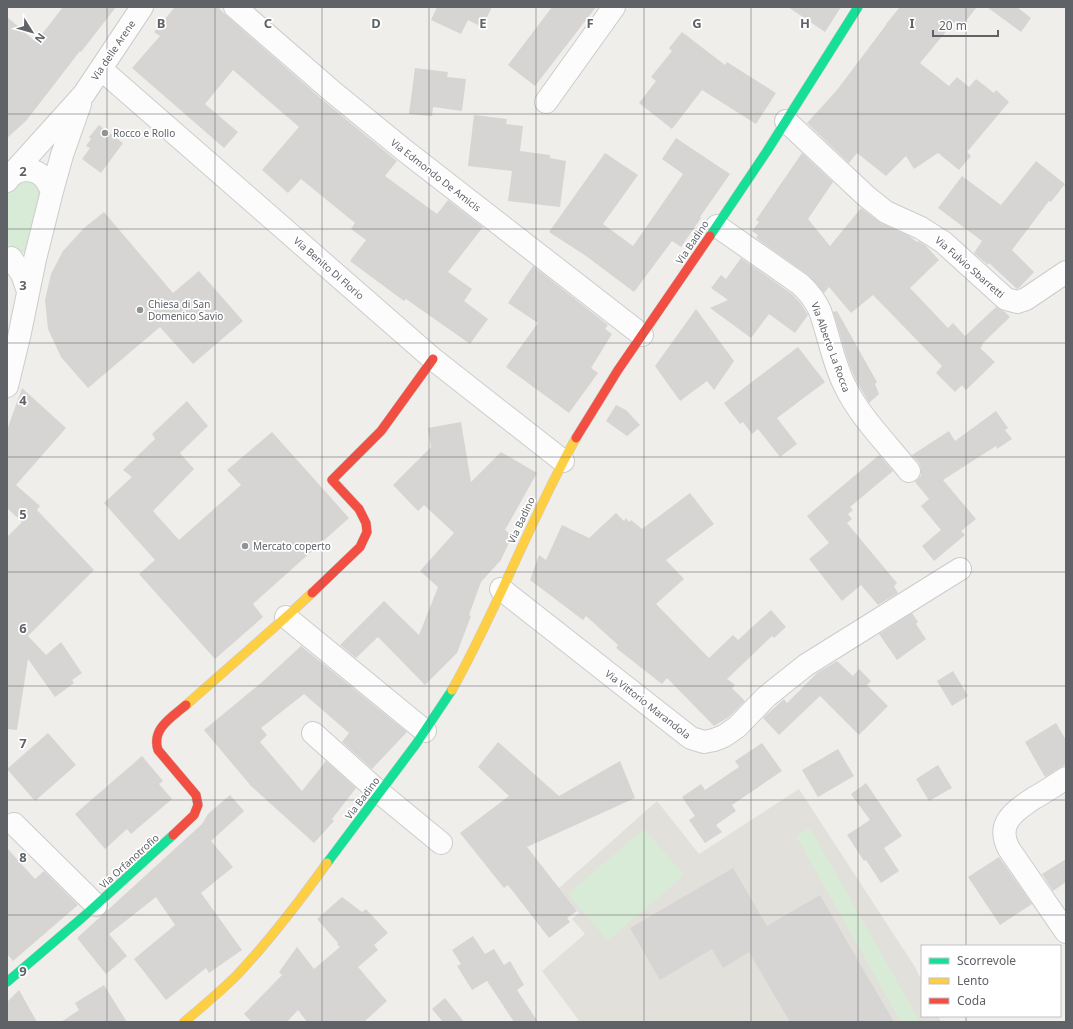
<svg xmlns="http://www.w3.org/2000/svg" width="1073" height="1029" viewBox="0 0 1073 1029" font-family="'Noto Sans',sans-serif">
<rect width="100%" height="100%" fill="#efeeea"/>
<!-- education -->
<path fill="#e2e0da" d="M 799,789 L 915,967 L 922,981 L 922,1016 L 938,1016 L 941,1022 L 580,1022 L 542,971 L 585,934 L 572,919 L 579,913 L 559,888 L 657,801 L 699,854 Z"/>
<!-- green -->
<path fill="#d8ebd6" d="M 28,176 L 46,192 L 30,253 L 14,252 L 7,242 L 7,192 L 14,181 Z
M 810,828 L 920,1022 L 901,1022 L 796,836 Z
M 644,829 L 684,875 L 608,941 L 568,894 Z"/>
<!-- building -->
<path fill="#d6d5d3" d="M 63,7 L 116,7 L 81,52 L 80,51 L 26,121 L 7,138 L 7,17 L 36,42 Z
M 175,7 L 218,7 L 227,16 L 325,102 L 397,161 L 385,176 L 437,214 L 448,200 L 483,227 L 448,272 L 472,289 L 464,301 L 488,319 L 470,344 L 406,299 L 404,301 L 350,261 L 366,240 L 351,229 L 355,223 L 301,179 L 288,193 L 262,170 L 299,127 L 233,70 L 205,104 L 238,132 L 224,148 L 132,68 L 160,36 L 154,32 Z
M 437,7 L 492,7 L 482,27 L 468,20 L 461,34 L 431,20 Z
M 552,7 L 596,7 L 535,86 L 508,65 Z
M 788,7 L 841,7 L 825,32 Z
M 900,7 L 977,7 L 961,27 L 954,22 L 920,63 L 949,86 L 957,77 L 969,87 L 976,79 L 994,93 L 996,90 L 1009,102 L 967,152 L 971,156 L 959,170 L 938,153 L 914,169 L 906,156 L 886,176 L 857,153 L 849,163 L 807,123 L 837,90 L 886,25 L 886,24 Z
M 987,7 L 1017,7 L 1031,18 L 1021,32 Z
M 682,32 L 725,65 L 727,62 L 776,93 L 756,124 L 702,90 L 672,129 L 639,103 L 656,81 L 651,77 L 672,51 L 669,48 Z
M 415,68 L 448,72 L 447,77 L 466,79 L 462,111 L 433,107 L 432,116 L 409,114 Z
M 474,115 L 507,119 L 506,124 L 523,126 L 520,151 L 550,155 L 550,158 L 566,161 L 560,207 L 508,201 L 512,171 L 468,166 Z
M 99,125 L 123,143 L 101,173 L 82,159 L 90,148 L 86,146 L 91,139 L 89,137 Z
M 676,138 L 730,174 L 700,217 L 701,218 L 681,247 L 672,241 L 634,292 L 586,256 L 549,232 L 605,153 L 638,175 L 603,224 L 633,246 L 683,174 L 662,159 Z
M 802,153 L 833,182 L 808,219 L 830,246 L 861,208 L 881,223 L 909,236 L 917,242 L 918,241 L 925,245 L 939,260 L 910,288 L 948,328 L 953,323 L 965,336 L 996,307 L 1005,312 L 1010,317 L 982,344 L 983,345 L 980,348 L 995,362 L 966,390 L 962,385 L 955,392 L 936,373 L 942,366 L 873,295 L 851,313 L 829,287 L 824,293 L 808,275 L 756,238 L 758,235 L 752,231 L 759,222 L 756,220 Z
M 1036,161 L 1065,184 L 1051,202 L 1049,201 L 1012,250 L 1034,272 L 1019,288 L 1017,289 L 989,263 L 988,265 L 974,253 L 982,241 L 938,208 L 962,176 L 1001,205 Z
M 104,212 L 173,293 L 199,271 L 243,321 L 193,364 L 160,327 L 88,388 L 61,357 L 48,329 L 45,300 L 51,274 L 63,251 L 84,228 Z
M 741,258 L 792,294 L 801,304 L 808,315 L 795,333 L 769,314 L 751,338 L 710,308 L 728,300 L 711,288 L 721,275 L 726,279 Z
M 533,266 L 608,325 L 605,329 L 612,334 L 591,368 L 598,373 L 569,413 L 506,367 L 538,323 L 508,303 Z
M 696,309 L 734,361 L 714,390 L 707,381 L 680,401 L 655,366 Z
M 837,311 L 877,382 L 875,384 L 879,394 L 869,403 L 856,380 L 849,364 L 833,312 Z
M 798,347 L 825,382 L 777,418 L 797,444 L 780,457 L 758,429 L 752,434 L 743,422 L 740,424 L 724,403 Z
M 22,388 L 66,428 L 16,485 L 40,506 L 37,510 L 94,570 L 28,636 L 46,655 L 61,642 L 82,673 L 72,680 L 74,683 L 55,697 L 28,659 L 17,730 L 7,729 L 7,537 L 22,522 L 7,508 L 7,430 Z
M 187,401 L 208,426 L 180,453 L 194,469 L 153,511 L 179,540 L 241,485 L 227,470 L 272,432 L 349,518 L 253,604 L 263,617 L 215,659 L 139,574 L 155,560 L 104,503 L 132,477 L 123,470 L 155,439 L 152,434 Z
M 616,405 L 626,410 L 640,425 L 627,436 L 606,421 Z
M 996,411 L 1008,428 L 1005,430 L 1012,439 L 997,449 L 996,446 L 943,480 L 976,519 L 961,531 L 965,535 L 934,561 L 922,546 L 941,530 L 921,506 L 929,499 L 915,482 L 921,476 L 921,469 L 919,463 L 912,455 L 949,431 L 955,441 Z
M 461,422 L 471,482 L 501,452 L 537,473 L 505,530 L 512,536 L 501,560 L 481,582 L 469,615 L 471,616 L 457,653 L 425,685 L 378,637 L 356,658 L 340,645 L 384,601 L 419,635 L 438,587 L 420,571 L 454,533 L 424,505 L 418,511 L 393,485 L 431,447 L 428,428 Z
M 879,455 L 893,471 L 850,507 L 853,510 L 848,514 L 852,519 L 847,523 L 897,583 L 894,586 L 898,593 L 878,605 L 861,585 L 842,601 L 809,559 L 829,543 L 807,516 Z
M 690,493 L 714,524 L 666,560 L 684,579 L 656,604 L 709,658 L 733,635 L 738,640 L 771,610 L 786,627 L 774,638 L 772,636 L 727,679 L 735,685 L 732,688 L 745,701 L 729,717 L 714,726 L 667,678 L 662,684 L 616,648 L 618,645 L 586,616 L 583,620 L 530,580 L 539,555 L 546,560 L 562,525 L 589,538 L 616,513 L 624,521 L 626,518 L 629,522 L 631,520 L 642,529 Z
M 912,613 L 918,622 L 916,624 L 926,639 L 897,660 L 879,634 Z
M 301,646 L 407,732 L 372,769 L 342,742 L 349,733 L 304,694 L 261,728 L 267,735 L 260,742 L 302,791 L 326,761 L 356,788 L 332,819 L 334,821 L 314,843 L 251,786 L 204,730 L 261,683 Z
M 837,661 L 853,676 L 859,669 L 871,681 L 867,685 L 888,706 L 859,735 L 820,696 L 779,735 L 763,718 L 784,699 L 787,703 L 817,673 Z
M 953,671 L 968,696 L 952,706 L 937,681 Z
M 1056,723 L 1066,740 L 1066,764 L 1045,777 L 1025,742 Z
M 48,733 L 76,765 L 35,801 L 7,769 Z
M 498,742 L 559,796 L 620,761 L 635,798 L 527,847 L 577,911 L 567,918 L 570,922 L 549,938 L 508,885 L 504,888 L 460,833 L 509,796 L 478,767 Z
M 762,743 L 782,771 L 732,805 L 736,811 L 716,825 L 722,832 L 705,843 L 689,820 L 695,816 L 682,797 L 701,784 L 705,790 L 739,767 L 735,761 Z
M 838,749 L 854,776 L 818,797 L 802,770 Z
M 142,756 L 163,781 L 159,784 L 172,799 L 131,834 L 127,829 L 105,849 L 75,814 Z
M 938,765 L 952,788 L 929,801 L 916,779 Z
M 866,783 L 902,836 L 884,848 L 899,871 L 881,883 L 866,860 L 864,861 L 847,835 L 870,820 L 851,794 Z
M 230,795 L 244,811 L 211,841 L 233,867 L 201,893 L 242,950 L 209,973 L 206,968 L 166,1000 L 134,959 L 175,925 L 156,897 L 109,934 L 127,956 L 106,974 L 77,938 L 202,824 L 208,814 Z
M 7,848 L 35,879 L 44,871 L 78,905 L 13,961 L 7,954 Z
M 999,857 L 1032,904 L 1000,925 L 968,877 Z
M 1066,859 L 1066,882 L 1053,891 L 1042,874 Z
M 733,868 L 767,926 L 820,895 L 894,1022 L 790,1022 L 749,952 L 723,968 L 712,949 L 660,980 L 630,928 Z
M 342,897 L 362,912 L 366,909 L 388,933 L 374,945 L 378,950 L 358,967 L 387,1001 L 364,1022 L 307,1022 L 298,1010 L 287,1022 L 252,1022 L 244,1014 L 282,975 L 279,972 L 297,947 L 314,969 L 340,947 L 337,944 L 338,943 L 317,919 Z
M 473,936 L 485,954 L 494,949 L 504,965 L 510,961 L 524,985 L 517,990 L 538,1022 L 514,1022 L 487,981 L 472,990 L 457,966 L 461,964 L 452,950 Z
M 104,985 L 127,1022 L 61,1022 L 79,1010 L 75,1003 Z
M 19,990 L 37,1022 L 7,1022 L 7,1002 Z
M 445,998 L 464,1022 L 443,1022 L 432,1009 Z"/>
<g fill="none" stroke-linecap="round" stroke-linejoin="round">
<defs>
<path id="street" d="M 235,7 L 333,92 L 404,150 L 642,335
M 101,69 L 433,359 L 563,461
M 546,102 L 614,7
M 786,121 L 866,196 L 886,212 L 921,228 L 943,242 L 1006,299 L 1017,302 L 1026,299 L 1066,272
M 10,176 L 84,94 L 142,7
M 7,181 C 14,169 31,167 41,175 C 47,179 49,186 52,191 L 35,259 L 19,337 L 7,386
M 52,191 L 62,155 L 80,104
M 717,226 L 800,284 C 809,292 815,300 820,311 C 829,336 833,363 845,386 C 859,416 888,445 909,471
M 11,258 L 22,274 L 28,291
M 501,589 L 687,735 L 691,738 L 704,742 L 714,740 L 724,736 L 737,727 L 766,697 L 806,665 L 960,569
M 286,617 L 425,731
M 313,733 L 379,792 L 441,843
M 1066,778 C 1055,785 1045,792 1034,798 C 1015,811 995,823 1009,849 L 1066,932
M 14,824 L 96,905"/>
<path id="fast" d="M 710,236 L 767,151 L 858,7
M 327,863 L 416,744 L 452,690
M 7,982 L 83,917 L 173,835"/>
<path id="slow" d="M 452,690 C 498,608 530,520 576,438
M 186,705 L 286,617 L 312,593
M 184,1022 C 202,1007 220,992 237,975 C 270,940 299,902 327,863"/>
<path id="jam" d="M 576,438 L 618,370 L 710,236
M 312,593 L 360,547 L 367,532 L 366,523 L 359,509 L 332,480 L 381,431 L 433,359
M 173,835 L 194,815 L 198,805 L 196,795 L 158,750 C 151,729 172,717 186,705"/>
</defs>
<!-- street casing -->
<use href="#street" stroke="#cbcccc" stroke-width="24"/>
<!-- fast casing -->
<use href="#fast" stroke="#cacacb" stroke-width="10"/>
<!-- slow casing -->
<use href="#slow" stroke="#cacacb" stroke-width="10"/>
<!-- jam casing -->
<use href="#jam" stroke="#cacacb" stroke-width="10"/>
<!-- street -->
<use href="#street" stroke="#fdfcfc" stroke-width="22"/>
<!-- fast -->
<use href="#fast" stroke="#16e098" stroke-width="9"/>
<!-- slow -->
<use href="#slow" stroke="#ffcf43" stroke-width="9"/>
<!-- jam -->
<use href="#jam" stroke="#f24e42" stroke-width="9"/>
</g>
<!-- grid -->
<path fill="none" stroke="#5f6368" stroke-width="1" stroke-opacity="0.55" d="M 107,7 L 107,1022M 215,7 L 215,1022M 322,7 L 322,1022M 429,7 L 429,1022M 536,7 L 536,1022M 644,7 L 644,1022M 751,7 L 751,1022M 858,7 L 858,1022M 966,7 L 966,946M 7,114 L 1066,114M 7,229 L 1066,229M 7,343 L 1066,343M 7,457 L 1066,457M 7,572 L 1066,572M 7,686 L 1066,686M 7,800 L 1066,800M 7,915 L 1066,915M 966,1016 L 966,1022"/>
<!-- markers -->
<g fill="#919496" stroke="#fff" stroke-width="1.5">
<circle cx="105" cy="133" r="4"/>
<circle cx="140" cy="310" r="4"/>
<circle cx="245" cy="546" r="4"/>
</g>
<g text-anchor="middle" stroke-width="3.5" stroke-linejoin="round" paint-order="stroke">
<!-- street labels -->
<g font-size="10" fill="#5f6368" stroke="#fff">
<text transform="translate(113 50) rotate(-56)" y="4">Via delle Arene</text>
<text transform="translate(436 175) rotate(38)" y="4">Via Edmondo De Amicis</text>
<text transform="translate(692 242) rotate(-56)" y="4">Via Badino</text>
<text transform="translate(970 267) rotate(41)" y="4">Via Fulvio Sbarretti</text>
<text transform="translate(329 268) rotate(41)" y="4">Via Benito Di Florio</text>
<text transform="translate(831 347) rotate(70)" y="4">Via Alberto La Rocca</text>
<text transform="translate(521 520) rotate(-65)" y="4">Via Badino</text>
<text transform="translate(648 704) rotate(38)" y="4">Via Vittorio Marandola</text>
<text transform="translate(362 798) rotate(-53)" y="4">Via Badino</text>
<text transform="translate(129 861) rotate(-42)" y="4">Via Orfanotrofio</text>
</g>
<!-- poi labels -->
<g font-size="10" fill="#5f6368" stroke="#fff" text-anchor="start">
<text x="113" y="137">Rocco e Rollo</text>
<text x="148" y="308">Chiesa di San<tspan x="148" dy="12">Domenico Savio</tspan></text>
<text x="253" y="550">Mercato coperto</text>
</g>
</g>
<g font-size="13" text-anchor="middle" font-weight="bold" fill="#5f6368" stroke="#fff" stroke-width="3.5" stroke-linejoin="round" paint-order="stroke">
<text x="161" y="28">B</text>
<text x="268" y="28">C</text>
<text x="376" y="28">D</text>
<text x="483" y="28">E</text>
<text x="590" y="28">F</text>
<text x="697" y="28">G</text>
<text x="805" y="28">H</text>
<text x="912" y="28">I</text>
<text x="23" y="176">2</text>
<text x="23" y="290">3</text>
<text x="23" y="405">4</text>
<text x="23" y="519">5</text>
<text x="23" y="633">6</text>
<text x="23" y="748">7</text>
<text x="23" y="862">8</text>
<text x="23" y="976">9</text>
</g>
<!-- border -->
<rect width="1073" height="1029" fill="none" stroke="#5f6368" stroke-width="16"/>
<!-- legend -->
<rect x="921" y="945" width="140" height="72" fill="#ffffff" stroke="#bfc1c3"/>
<rect x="929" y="958" width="20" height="6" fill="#16e098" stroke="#bfc1c3"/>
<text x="957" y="965" font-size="12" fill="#5f6368">Scorrevole</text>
<rect x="929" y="978" width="20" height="6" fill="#ffcf43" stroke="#bfc1c3"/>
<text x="957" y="985" font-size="12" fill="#5f6368">Lento</text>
<rect x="929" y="998" width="20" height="6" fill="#f24e42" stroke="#bfc1c3"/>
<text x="957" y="1005" font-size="12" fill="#5f6368">Coda</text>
<!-- north arrow -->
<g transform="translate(32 32) rotate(127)" stroke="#ffffff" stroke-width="3" paint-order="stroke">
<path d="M0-3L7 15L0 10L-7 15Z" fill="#5f6368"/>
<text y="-6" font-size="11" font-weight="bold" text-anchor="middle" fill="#5f6368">N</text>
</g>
<!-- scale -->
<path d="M933 30v6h65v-6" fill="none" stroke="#5f6368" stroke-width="2"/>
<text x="939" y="30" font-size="12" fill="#5f6368" stroke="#ffffff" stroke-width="3" paint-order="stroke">20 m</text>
</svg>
